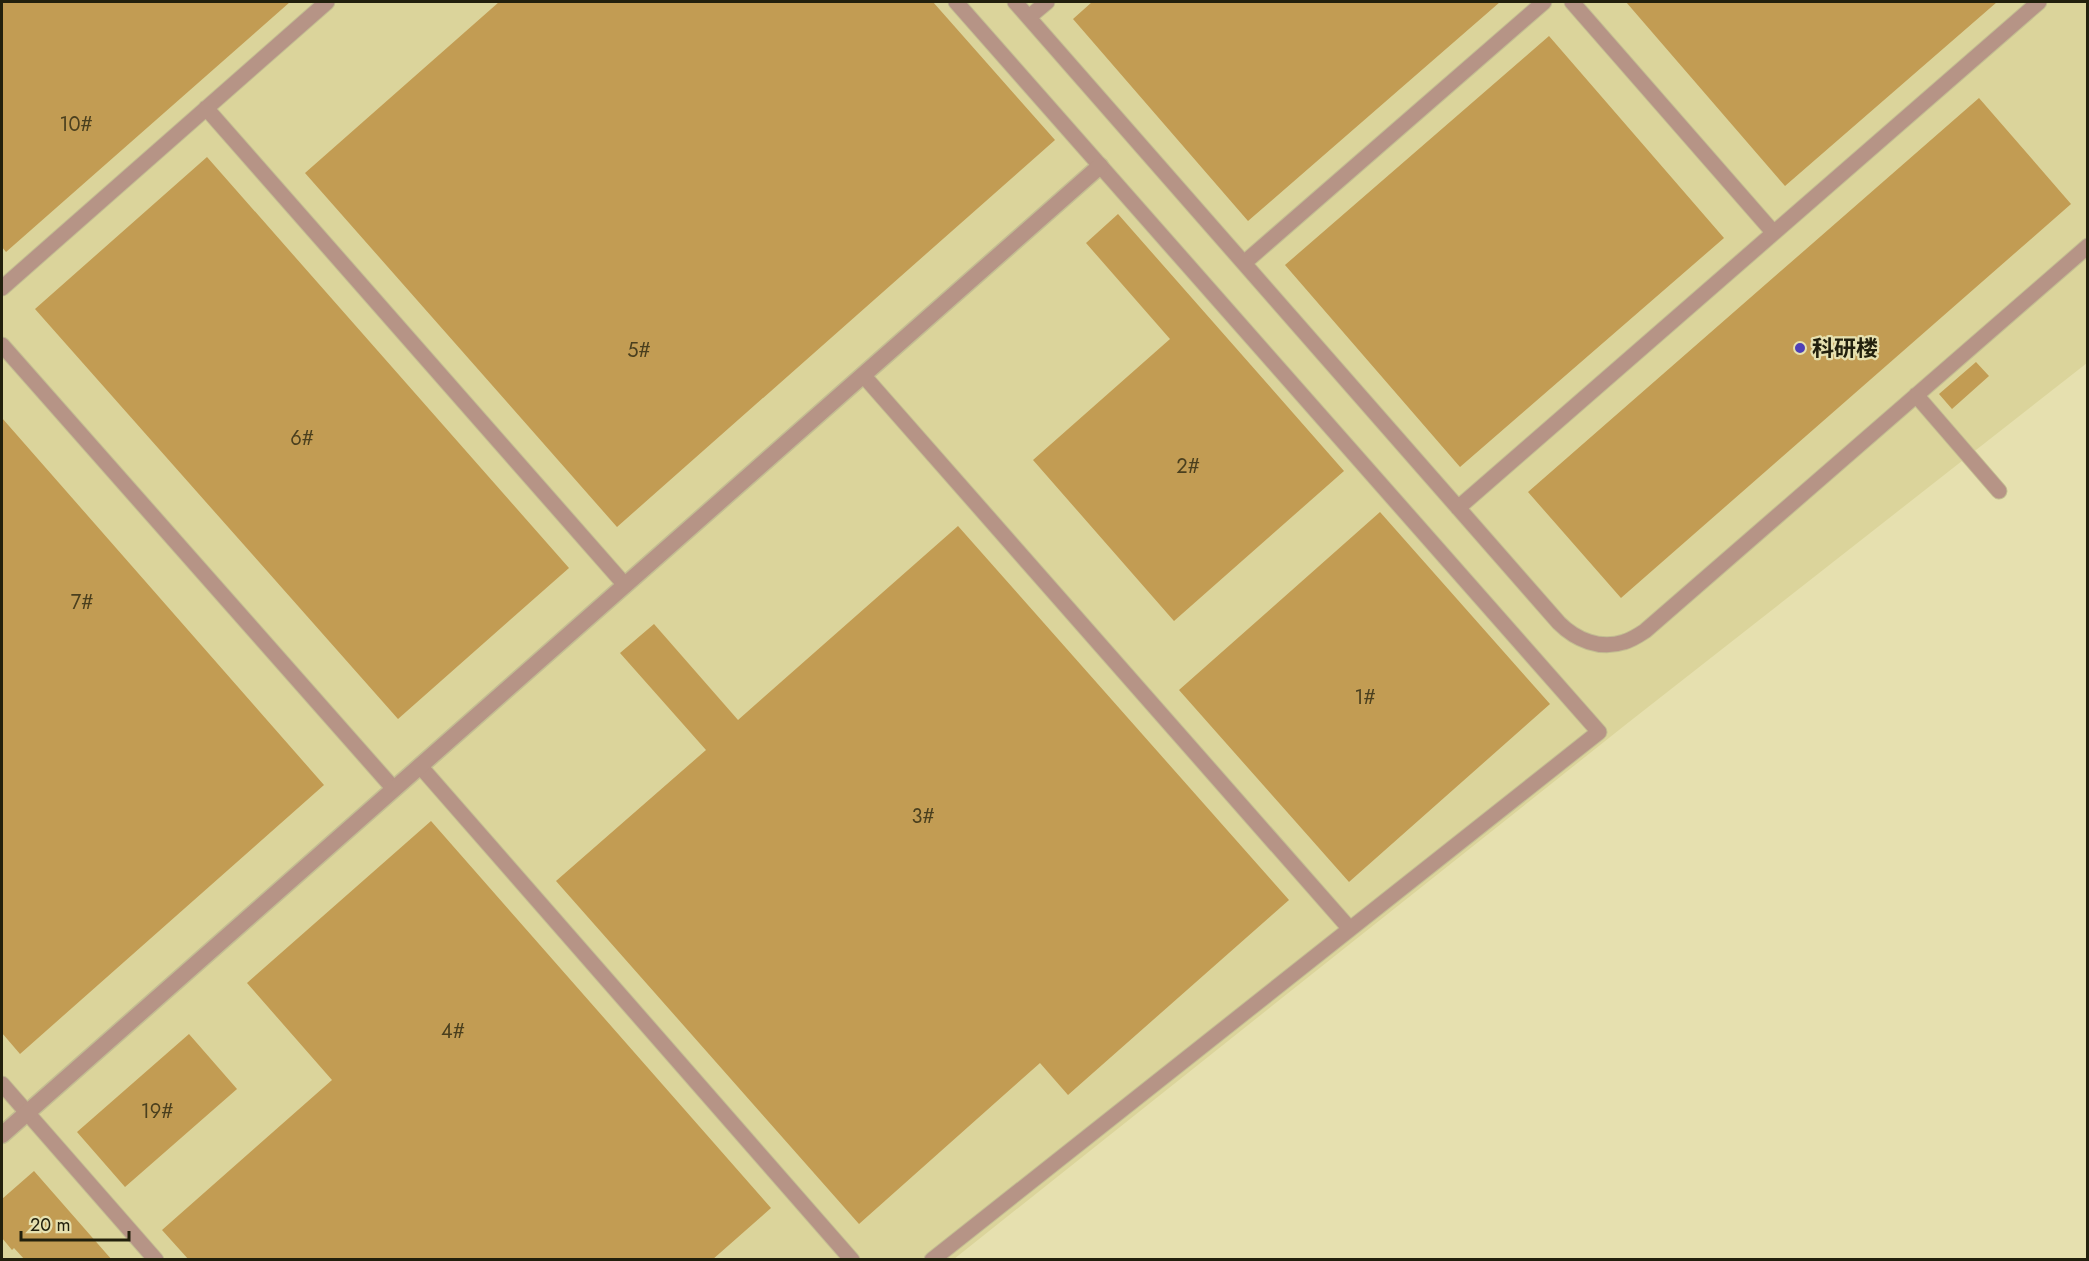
<svg xmlns="http://www.w3.org/2000/svg" width="2089" height="1261" viewBox="0 0 2089 1261" font-family="Jost,'Noto Sans SC',sans-serif">
<rect width="100%" height="100%" fill="#e6e0af"/>
<!-- built -->
<path fill="#dbd49b" d="M 2,2 L 2087,2 L 2087,363 L 1629,722 L 954,1259 L 2,1260 Z"/>
<!-- building -->
<path fill="#c29c53" d="M 2,2 L 290,2 L 6,252 L 2,247 Z
M 499,2 L 933,2 L 1055,140 L 617,527 L 305,173 Z
M 1092,2 L 1500,2 L 1248,221 L 1073,19 Z
M 1626,2 L 1997,2 L 1785,186 Z
M 1549,36 L 1724,238 L 1460,467 L 1285,265 Z
M 1979,98 L 2071,204 L 1621,598 L 1528,492 Z
M 207,157 L 569,568 L 398,719 L 35,309 Z
M 1118,214 L 1344,471 L 1174,621 L 1033,460 L 1170,339 L 1086,243 Z
M 1976,362 L 1989,376 L 1952,409 L 1939,394 Z
M 2,418 L 324,785 L 20,1054 L 2,1033 Z
M 1380,512 L 1550,704 L 1349,882 L 1179,690 Z
M 958,526 L 1289,900 L 1068,1095 L 1040,1063 L 859,1224 L 556,881 L 706,750 L 620,653 L 654,624 L 738,720 Z
M 431,821 L 771,1208 L 712,1260 L 189,1260 L 162,1230 L 332,1080 L 247,983 Z
M 189,1034 L 237,1089 L 125,1187 L 77,1132 Z
M 34,1171 L 112,1260 L 25,1260 L 14,1248 L 12,1250 L 2,1238 L 2,1199 Z"/>
<g fill="none" stroke-linecap="round" stroke-linejoin="round">
<defs>
<path id="service" d="M 1015,2 L 1559,623 C 1576,640 1600,650 1624,642 C 1631,640 1639,635 1645,631 L 2088,246
M 1572,2 L 1773,232
M 1029,17 L 1047,2
M 206,108 L 625,585
M 1244,263 L 1544,2
M 2,288 L 327,2
M 2,345 L 394,789
M 863,375 L 1350,929
M 1916,395 L 1999,491
M 1458,508 L 2039,2
M 420,766 L 852,1260
M 2,1084 L 156,1260
M 932,1260 L 1599,732 L 956,2"/>
<path id="minor" d="M 2,1135 L 1100,166"/>
</defs>
<!-- service casing -->
<use href="#service" stroke="#c3bd92" stroke-width="17"/>
<!-- minor casing -->
<use href="#minor" stroke="#c3bd92" stroke-width="19"/>
<!-- service -->
<use href="#service" stroke="#b69486" stroke-width="15"/>
<!-- minor -->
<use href="#minor" stroke="#b69486" stroke-width="16"/>
</g>
<!-- markers -->
<circle fill="#4e3fb7" stroke="#e6e0af" stroke-width="2" cx="1800" cy="348" r="6"/>
<g text-anchor="middle" stroke-width="4.5" stroke-linejoin="round" paint-order="stroke">
<!-- number labels -->
<g font-size="20" fill="#4a3f1e">
<text x="76" y="131">10#</text>
<text x="639" y="357">5#</text>
<text x="302" y="445">6#</text>
<text x="1188" y="473">2#</text>
<text x="82" y="609">7#</text>
<text x="1365" y="704">1#</text>
<text x="923" y="823">3#</text>
<text x="453" y="1038">4#</text>
<text x="157" y="1118">19#</text>
</g>
<!-- poi labels -->
<g font-size="22" font-weight="bold" fill="#22200d" stroke="#e6e0af" text-anchor="start">
<text x="1812" y="356">科研楼</text>
</g>
</g>
<!-- border -->
<rect width="2089" height="1261" fill="none" stroke="#22200d" stroke-width="6"/>
<!-- scale -->
<path d="M21 1231v9h108v-9" fill="none" stroke="#22200d" stroke-width="3"/>
<text x="30" y="1231" font-size="18" fill="#22200d" stroke="#e6e0af" stroke-width="4.5" paint-order="stroke">20 m</text>
</svg>
